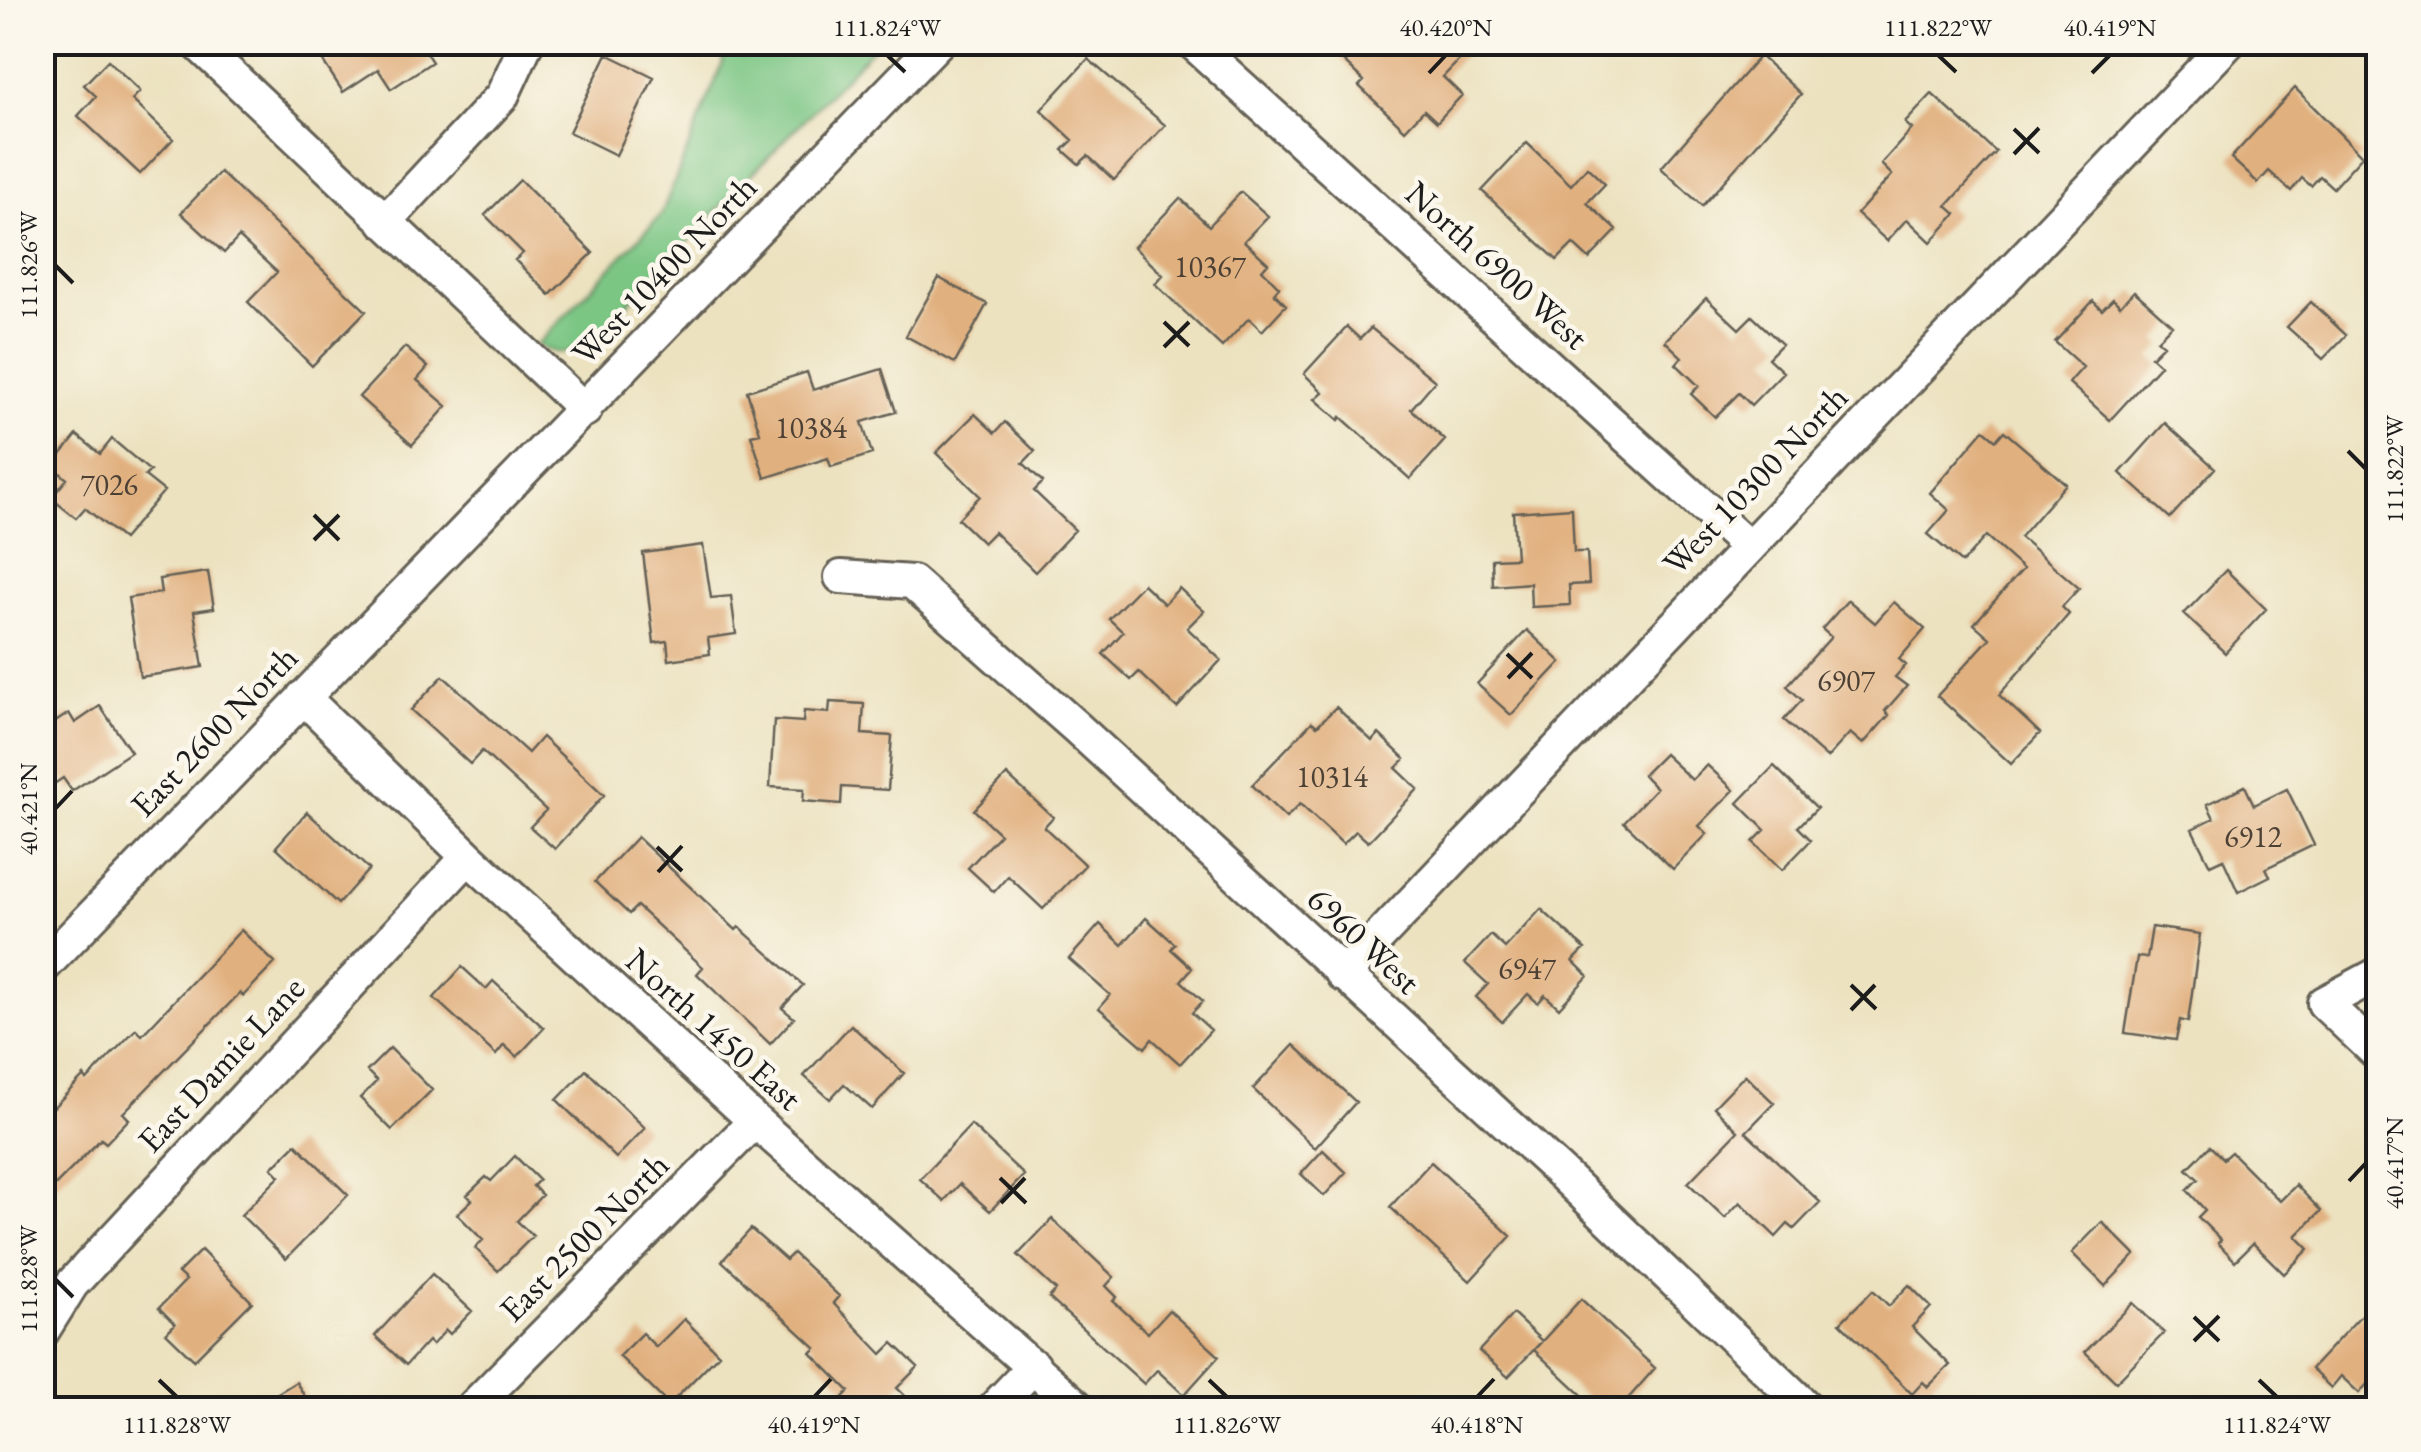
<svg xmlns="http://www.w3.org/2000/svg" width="2421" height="1452" viewBox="0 0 2421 1452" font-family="'EB Garamond',serif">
<rect width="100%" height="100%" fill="#fbf7ec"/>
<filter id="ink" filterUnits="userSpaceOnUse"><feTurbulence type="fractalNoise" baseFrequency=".01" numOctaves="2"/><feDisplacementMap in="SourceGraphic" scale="20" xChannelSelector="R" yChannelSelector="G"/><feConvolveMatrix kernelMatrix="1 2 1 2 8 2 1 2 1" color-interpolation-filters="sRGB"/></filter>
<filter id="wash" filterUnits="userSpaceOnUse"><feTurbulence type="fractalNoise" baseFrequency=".0048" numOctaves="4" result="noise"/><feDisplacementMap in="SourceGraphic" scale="40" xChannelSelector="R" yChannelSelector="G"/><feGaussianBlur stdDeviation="2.25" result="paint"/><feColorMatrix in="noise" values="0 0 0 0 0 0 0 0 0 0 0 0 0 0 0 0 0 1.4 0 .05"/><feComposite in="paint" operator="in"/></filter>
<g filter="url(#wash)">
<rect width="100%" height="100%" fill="#ece2c0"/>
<!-- green -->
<path fill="#7bc684" stroke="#4c7150" stroke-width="2.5" d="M 722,43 L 878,43 L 588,345 C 567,355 558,356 537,345 L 661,215 L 723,62 Z"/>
<g id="blocks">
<!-- building -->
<path fill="#e1b07f" d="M 332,42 L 419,42 L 432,62 L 391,89 L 378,69 L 343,92 L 317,52 Z
M 1354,42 L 1451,42 L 1464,55 L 1443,77 L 1462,95 L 1437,122 L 1424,110 L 1405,130 L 1359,86 L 1364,81 L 1340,58 Z
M 607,54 L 654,77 L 616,155 L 569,132 Z
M 1760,56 L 1801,94 L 1702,206 L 1661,168 Z
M 1088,59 L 1165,125 L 1114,180 L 1088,156 L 1079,164 L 1063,150 L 1073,140 L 1041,110 Z
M 108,60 L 140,91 L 132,100 L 173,139 L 140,174 L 78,116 L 96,96 L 84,85 Z
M 2295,88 L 2362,156 L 2333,188 L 2320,176 L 2311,186 L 2302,178 L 2291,191 L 2269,171 L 2258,183 L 2231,158 Z
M 1932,94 L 1996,152 L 1947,206 L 1956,214 L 1931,242 L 1907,219 L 1887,241 L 1857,214 L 1892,175 L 1881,164 L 1912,129 L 1905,123 Z
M 1527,143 L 1571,185 L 1587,167 L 1605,184 L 1587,203 L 1617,230 L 1589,259 L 1573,244 L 1557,260 L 1482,191 Z
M 220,172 L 366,311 L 312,366 L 248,302 L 277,272 L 239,237 L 224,253 L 181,213 Z
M 520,180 L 593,253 L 550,295 L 515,260 L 523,253 L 485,215 Z
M 1241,192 L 1268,216 L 1244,241 L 1268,263 L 1262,270 L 1279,287 L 1274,293 L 1286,305 L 1262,331 L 1249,318 L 1222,347 L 1155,284 L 1163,275 L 1134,247 L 1180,198 L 1209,226 Z
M 939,278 L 987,304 L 955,363 L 906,336 Z
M 2134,291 L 2172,325 L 2157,340 L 2163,345 L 2151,357 L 2160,365 L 2110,420 L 2069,383 L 2083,367 L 2055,342 L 2093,301 L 2102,310 L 2113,299 L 2120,306 Z
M 1706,298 L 1739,329 L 1752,316 L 1782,344 L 1768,358 L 1783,372 L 1751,405 L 1739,393 L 1715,417 L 1691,394 L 1699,386 L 1676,364 L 1682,357 L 1665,341 Z
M 2311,302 L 2346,335 L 2323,359 L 2287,327 Z
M 1347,327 L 1360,339 L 1371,328 L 1435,381 L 1411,409 L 1445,440 L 1410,479 L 1341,417 L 1339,420 L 1315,399 L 1323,392 L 1304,374 Z
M 405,347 L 428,367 L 417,380 L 447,406 L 412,445 L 359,397 Z
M 882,369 L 896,412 L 862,422 L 872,454 L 831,467 L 828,458 L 765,478 L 751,435 L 760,433 L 747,391 L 807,372 L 813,390 Z
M 975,414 L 995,433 L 1005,422 L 1035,451 L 1023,463 L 1043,482 L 1034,491 L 1075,530 L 1035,572 L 994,532 L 983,543 L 958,519 L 980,496 L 936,453 Z
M 2165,423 L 2215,468 L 2170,518 L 2120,473 Z
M 1984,430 L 1996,440 L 2004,431 L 2066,484 L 2020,537 L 2079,588 L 2062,607 L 2069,614 L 1999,695 L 2040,733 L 2011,764 L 1937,696 L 1990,638 L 1974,624 L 2023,569 L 1986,536 L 1962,563 L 1928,534 L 1949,510 L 1930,493 Z
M 77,435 L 100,454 L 112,439 L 150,471 L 145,476 L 164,491 L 123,539 L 85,508 L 76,518 L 51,498 L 67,479 L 52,466 Z
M 1572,508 L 1574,552 L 1587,552 L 1589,584 L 1569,585 L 1570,605 L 1531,607 L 1530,583 L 1493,586 L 1492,559 L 1516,558 L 1513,512 Z
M 703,545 L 711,598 L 731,596 L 736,634 L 708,638 L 710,654 L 669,660 L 667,641 L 654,643 L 643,553 Z
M 2226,570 L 2266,609 L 2225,653 L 2184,614 Z
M 208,572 L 214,608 L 194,611 L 203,667 L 140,677 L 128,598 L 161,593 L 159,579 Z
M 1143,584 L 1164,604 L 1179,588 L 1204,611 L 1187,628 L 1221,660 L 1177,708 L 1139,672 L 1131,680 L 1103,654 L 1123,632 L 1109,619 Z
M 1848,600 L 1875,623 L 1894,602 L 1925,629 L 1899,659 L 1906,665 L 1895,677 L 1907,686 L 1885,711 L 1889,715 L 1863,744 L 1850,733 L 1827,758 L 1784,720 L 1802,700 L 1787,686 L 1831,637 L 1822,629 Z
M 1527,630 L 1561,662 L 1511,715 L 1477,684 Z
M 443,676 L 528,753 L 542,737 L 604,795 L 555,849 L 530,827 L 546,810 L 482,751 L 470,764 L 411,710 Z
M 830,702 L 864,704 L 862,734 L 892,736 L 888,790 L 842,787 L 841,804 L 803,801 L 804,789 L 770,787 L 774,720 L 803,722 L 804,711 L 829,713 Z
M 100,706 L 131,752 L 72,791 L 63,778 L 42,792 L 42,731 L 69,713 L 75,723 Z
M 1336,707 L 1372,741 L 1379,734 L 1405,759 L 1396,768 L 1418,789 L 1368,842 L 1356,831 L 1343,844 L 1300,804 L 1286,818 L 1252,785 L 1312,722 L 1317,726 Z
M 1664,754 L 1692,780 L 1707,765 L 1734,790 L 1699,826 L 1707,834 L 1673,869 L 1624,822 L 1656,788 L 1643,775 Z
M 1774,766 L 1817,808 L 1798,827 L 1811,840 L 1782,870 L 1753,842 L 1765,830 L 1738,803 Z
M 1007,775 L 1053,817 L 1044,827 L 1085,865 L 1043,909 L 1008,876 L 994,892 L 968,868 L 1000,834 L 974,810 Z
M 2245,786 L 2254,805 L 2287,789 L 2314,845 L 2266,868 L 2270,876 L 2238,892 L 2223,859 L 2210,865 L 2192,829 L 2214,818 L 2207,804 Z
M 307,812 L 369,869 L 338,904 L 276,847 Z
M 637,837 L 736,930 L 739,927 L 803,985 L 782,1008 L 794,1018 L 770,1044 L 697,974 L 703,967 L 637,906 L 629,914 L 595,882 Z
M 1541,909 L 1585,949 L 1573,961 L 1588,976 L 1559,1008 L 1545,995 L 1538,1003 L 1528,994 L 1502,1022 L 1476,997 L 1488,984 L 1465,963 L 1491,935 L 1505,948 Z
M 1146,918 L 1175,944 L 1171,949 L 1192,968 L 1181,981 L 1203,1001 L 1192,1013 L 1211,1030 L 1180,1064 L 1152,1039 L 1145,1048 L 1099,1008 L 1110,995 L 1069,959 L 1100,924 L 1122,945 Z
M 2152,927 L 2200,934 L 2188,1022 L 2180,1020 L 2176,1040 L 2125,1033 L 2137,957 L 2147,958 Z
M 241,930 L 275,963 L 243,996 L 240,993 L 123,1113 L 129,1119 L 106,1143 L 101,1139 L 42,1199 L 42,1119 L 84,1076 L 87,1080 L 136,1029 L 142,1035 Z
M 462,967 L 486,989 L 493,981 L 544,1028 L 517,1057 L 504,1045 L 496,1055 L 434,998 Z
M 851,1025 L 904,1073 L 872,1109 L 844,1084 L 830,1099 L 804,1076 Z
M 1294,1045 L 1356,1102 L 1315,1148 L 1253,1089 Z
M 390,1048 L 432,1090 L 392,1130 L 360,1098 L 377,1081 L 367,1071 Z
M 586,1070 L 645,1128 L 616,1158 L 557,1100 Z
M 1745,1075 L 1774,1103 L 1746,1132 L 1820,1202 L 1794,1229 L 1788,1224 L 1776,1237 L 1740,1202 L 1725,1218 L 1688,1183 L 1738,1131 L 1714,1107 Z
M 971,1125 L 1024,1175 L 990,1211 L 960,1184 L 944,1201 L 920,1179 Z
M 296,1144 L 348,1195 L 286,1259 L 241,1215 L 280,1176 L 272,1168 Z
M 2210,1146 L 2223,1159 L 2231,1152 L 2280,1201 L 2296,1185 L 2321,1211 L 2296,1236 L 2309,1249 L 2284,1274 L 2253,1243 L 2235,1261 L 2218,1243 L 2221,1240 L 2198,1217 L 2205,1210 L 2187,1190 L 2198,1179 L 2187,1169 Z
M 1323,1150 L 1346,1172 L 1324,1196 L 1301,1174 Z
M 515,1156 L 539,1180 L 533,1186 L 542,1195 L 517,1221 L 533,1236 L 498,1271 L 475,1248 L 483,1240 L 457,1214 L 472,1200 L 467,1195 L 486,1177 L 491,1181 Z
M 1431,1162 L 1511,1236 L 1470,1281 L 1390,1207 Z
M 1052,1219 L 1114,1277 L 1106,1286 L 1117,1297 L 1113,1301 L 1148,1333 L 1169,1310 L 1219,1356 L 1184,1395 L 1157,1370 L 1144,1384 L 1049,1298 L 1056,1290 L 1018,1255 Z
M 2102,1222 L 2135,1255 L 2105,1286 L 2072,1253 Z
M 751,1229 L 786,1260 L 793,1253 L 839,1296 L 833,1303 L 882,1354 L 893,1343 L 918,1367 L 897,1388 L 919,1410 L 831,1410 L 849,1391 L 811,1353 L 816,1348 L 722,1261 Z
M 201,1250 L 252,1302 L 194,1360 L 166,1333 L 175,1324 L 159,1308 L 186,1280 L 178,1273 Z
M 432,1274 L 472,1311 L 450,1334 L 446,1330 L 432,1345 L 428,1341 L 406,1365 L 375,1336 Z
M 1909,1285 L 1931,1307 L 1912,1327 L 1950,1365 L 1928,1387 L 1923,1382 L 1912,1394 L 1840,1323 L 1873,1290 L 1889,1306 Z
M 1581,1299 L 1655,1368 L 1618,1410 L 1598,1410 L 1534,1350 Z
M 2133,1303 L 2164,1333 L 2116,1382 L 2085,1352 Z
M 2364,1312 L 2378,1326 L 2378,1372 L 2359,1393 L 2341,1376 L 2331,1388 L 2311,1369 Z
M 1513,1314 L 1542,1341 L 1508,1377 L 1479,1351 Z
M 684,1319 L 719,1354 L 669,1405 L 619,1356 L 642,1333 L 656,1347 Z
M 296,1382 L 313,1410 L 250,1410 Z"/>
</g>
</g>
<g filter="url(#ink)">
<use href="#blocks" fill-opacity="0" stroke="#656155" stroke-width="2.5"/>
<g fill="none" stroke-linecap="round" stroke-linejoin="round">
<defs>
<path id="minor" d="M 196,42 L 585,410
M 1192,42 L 1747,546
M 2377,42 L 2378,44
M 385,222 L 502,96 L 527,42
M 841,577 L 912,582 L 1077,728 L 1561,1173 L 1809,1410
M 303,697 L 468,857 L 755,1121 L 1081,1410
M 42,968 L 938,42
M 2378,974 L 2324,1003 L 2378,1054
M 1343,975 L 2229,42
M 42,1332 L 72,1284 L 468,857
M 470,1410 L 755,1121
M 992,1410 L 1034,1366"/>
</defs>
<!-- minor casing -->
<use href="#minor" stroke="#656155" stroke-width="38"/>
<!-- minor -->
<use href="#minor" stroke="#fff" stroke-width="32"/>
</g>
</g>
<!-- ticks -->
<path fill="none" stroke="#1c1c1c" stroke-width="4" d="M 887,55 L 905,72M 1938,55 L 1956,72M 1429,73 L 1446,55M 2092,73 L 2110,55M 2014,129 L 2039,153M 2014,154 L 2039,128M 55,265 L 73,283M 1164,322 L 1189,346M 1164,347 L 1189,322M 2348,451 L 2366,469M 314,515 L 339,540M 314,540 L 339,515M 1507,654 L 1532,678M 1508,678 L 1532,653M 55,809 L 72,791M 657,847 L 682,871M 658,872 L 682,846M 1851,985 L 1876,1009M 1851,1010 L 1875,985M 1000,1178 L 1026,1203M 2349,1181 L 2366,1163M 1001,1203 L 1025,1178M 55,1279 L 73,1297M 2194,1317 L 2219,1341M 2194,1341 L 2219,1316M 159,1380 L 177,1397M 1209,1380 L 1227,1397M 2259,1380 L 2277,1397M 814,1397 L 831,1379M 1477,1397 L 1494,1379"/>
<g text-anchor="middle" stroke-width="9" stroke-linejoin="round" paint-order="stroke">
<!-- number labels -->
<g font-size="30" fill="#4d4135">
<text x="1210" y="277">10367</text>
<text x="811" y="438">10384</text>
<text x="109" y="495">7026</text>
<text x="1846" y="691">6907</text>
<text x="1332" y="787">10314</text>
<text x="2253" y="847">6912</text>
<text x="1527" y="979">6947</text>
</g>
<!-- street labels -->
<g font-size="35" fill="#1c1c1c" stroke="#fbf7ec">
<text transform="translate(1497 265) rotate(42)" y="12">North 6900 West</text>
<text transform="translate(664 270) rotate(-46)" y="12">West 10400 North</text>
<text transform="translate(1755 480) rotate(-46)" y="12">West 10300 North</text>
<text transform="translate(214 731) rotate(-46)" y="12">East 2600 North</text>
<text transform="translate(1364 940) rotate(43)" y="12">6960 West</text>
<text transform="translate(714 1029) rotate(42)" y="12">North 1450 East</text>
<text transform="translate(221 1064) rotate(-47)" y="12">East Damie Lane</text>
<text transform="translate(584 1237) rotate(-45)" y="12">East 2500 North</text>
</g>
</g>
<!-- margin -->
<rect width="2421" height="1452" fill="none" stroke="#fbf7ec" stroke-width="110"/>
<rect x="55" y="55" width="2311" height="1342" fill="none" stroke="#1c1c1c" stroke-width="4"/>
<g font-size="25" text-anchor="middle" fill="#1c1c1c">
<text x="887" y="36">111.824°W</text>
<text x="1446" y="36">40.420°N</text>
<text x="1938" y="36">111.822°W</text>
<text x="2110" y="36">40.419°N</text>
<text transform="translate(28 265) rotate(-90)" y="9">111.826°W</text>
<text transform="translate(2394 469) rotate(-90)" y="9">111.822°W</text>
<text transform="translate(28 809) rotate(-90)" y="9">40.421°N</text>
<text transform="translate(2394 1163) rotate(-90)" y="9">40.417°N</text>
<text transform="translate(28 1279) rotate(-90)" y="9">111.828°W</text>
<text x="177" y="1433">111.828°W</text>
<text x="814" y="1433">40.419°N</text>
<text x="1227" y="1433">111.826°W</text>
<text x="1477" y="1433">40.418°N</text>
<text x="2277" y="1433">111.824°W</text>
</g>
</svg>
